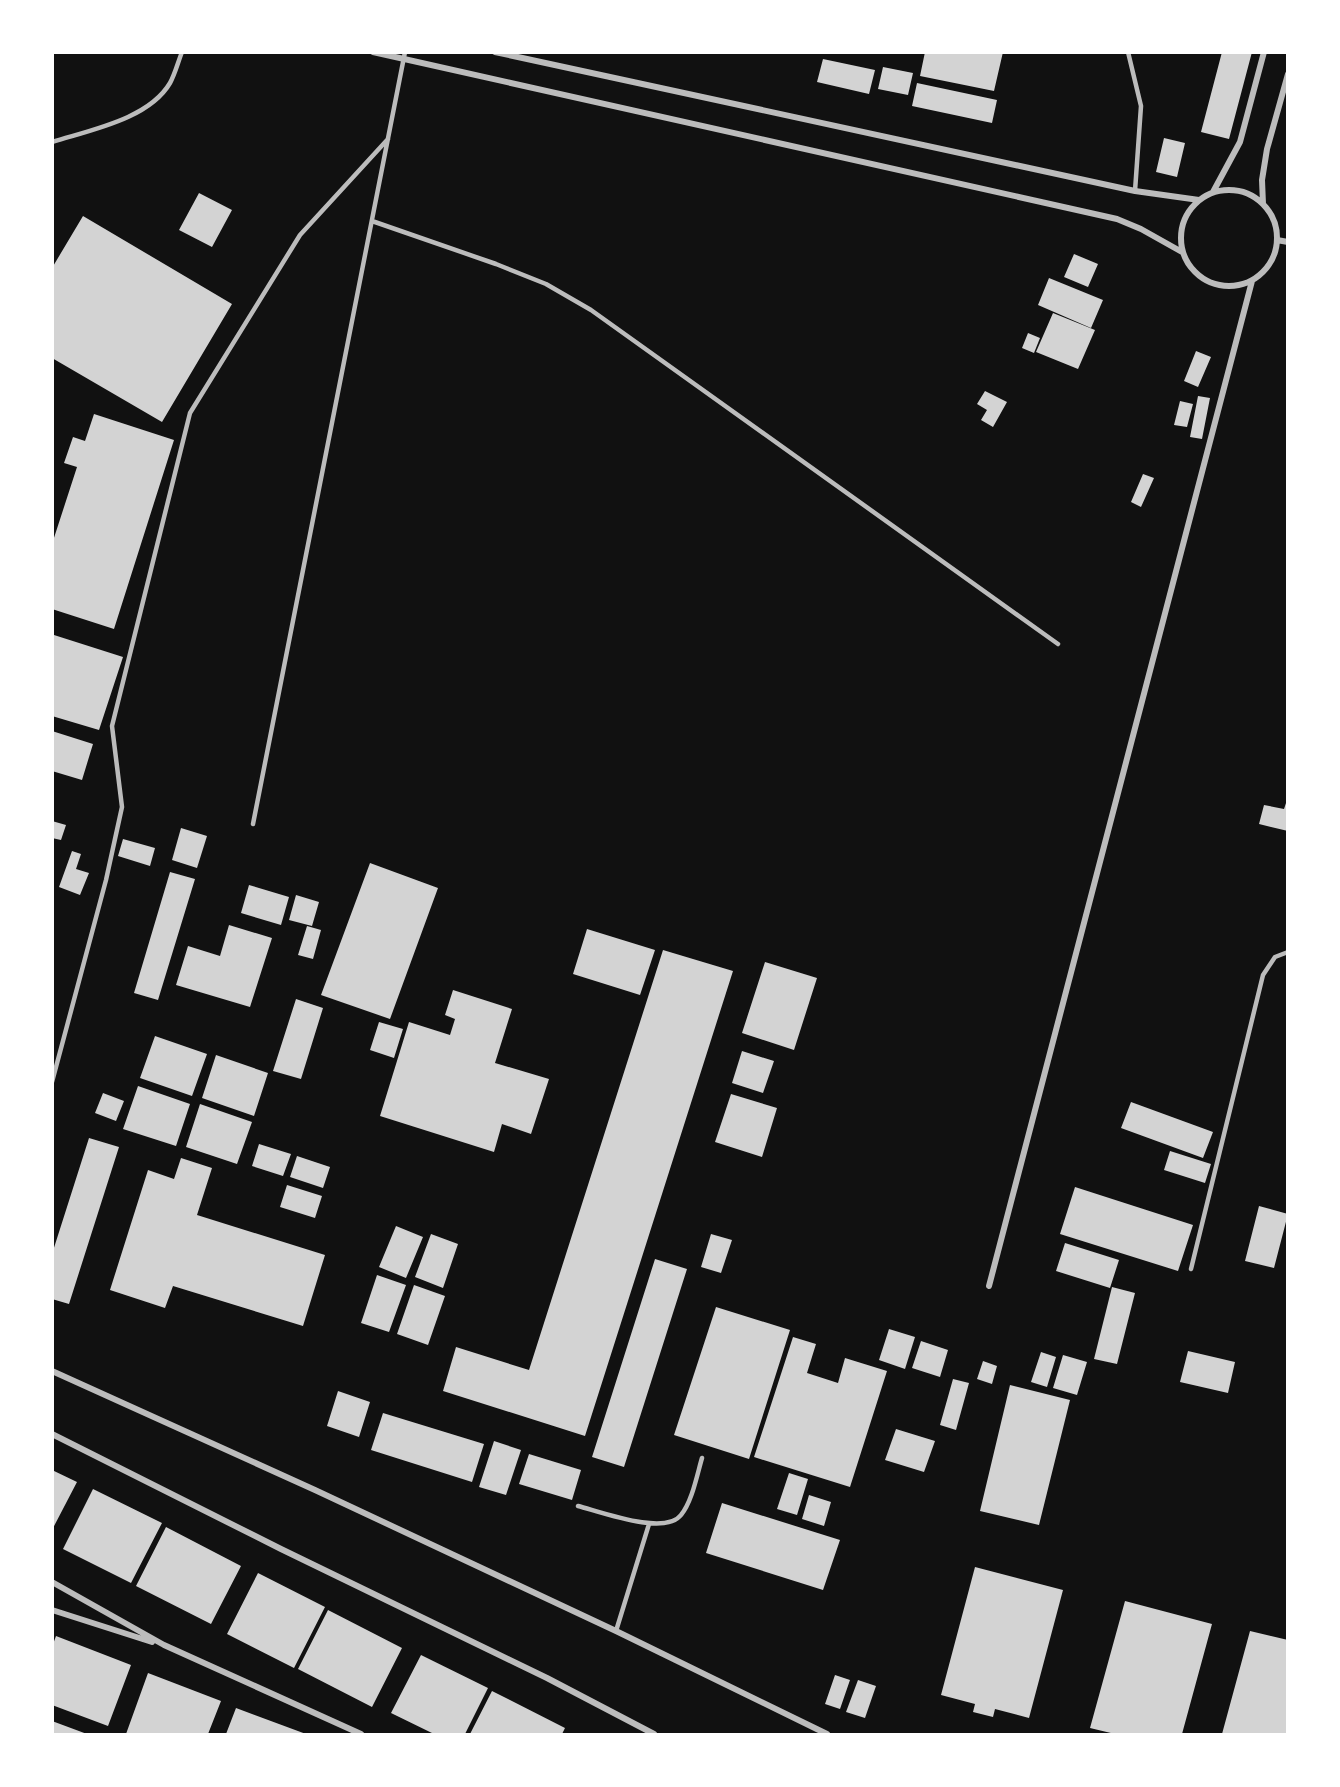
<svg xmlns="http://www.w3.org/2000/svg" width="1340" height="1787" viewBox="0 0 1340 1787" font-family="Poppins,sans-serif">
<rect width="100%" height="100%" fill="#111"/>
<!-- building -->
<path fill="#d3d3d3" d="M 925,52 L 1003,52 L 994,91 L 920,76 Z
M 1222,52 L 1252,52 L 1229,139 L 1201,132 Z
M 823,59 L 875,70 L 869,94 L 817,82 Z
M 883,67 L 913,73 L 908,95 L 878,89 Z
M 917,83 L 997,100 L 992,123 L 912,106 Z
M 1164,138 L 1185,143 L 1177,177 L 1156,172 Z
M 199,193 L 232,210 L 212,247 L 179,230 Z
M 83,216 L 232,304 L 162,422 L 52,358 L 52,268 Z
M 1074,254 L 1098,264 L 1088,287 L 1064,277 Z
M 1049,278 L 1103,300 L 1091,328 L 1038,305 Z
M 1053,313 L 1095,330 L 1078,369 L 1036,352 Z
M 1028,333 L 1040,338 L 1034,353 L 1022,348 Z
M 1196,351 L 1211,357 L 1198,387 L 1184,381 Z
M 985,391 L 1007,402 L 993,427 L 981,420 L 987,410 L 977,404 Z
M 1198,396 L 1210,398 L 1202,439 L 1190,437 Z
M 1180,401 L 1193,404 L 1187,427 L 1174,425 Z
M 94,414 L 174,440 L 114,629 L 52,609 L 52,544 L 77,467 L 64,463 L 73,437 L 85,441 Z
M 1143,474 L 1154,478 L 1141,507 L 1131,502 Z
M 54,635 L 123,657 L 99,730 L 52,716 L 52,639 Z
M 52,731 L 93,744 L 82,780 L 52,771 Z
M 1287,800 L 1288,831 L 1259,824 L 1264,805 L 1284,809 Z
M 52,821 L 66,825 L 61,840 L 52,838 Z
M 181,828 L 207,836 L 197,868 L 172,860 Z
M 123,839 L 155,848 L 150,866 L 118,856 Z
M 72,851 L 81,854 L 76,869 L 89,873 L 80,895 L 59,887 Z
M 370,863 L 438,888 L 390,1019 L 321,995 Z
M 170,872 L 195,879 L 158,1000 L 134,993 Z
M 249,885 L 289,897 L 281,925 L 241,913 Z
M 296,895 L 319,902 L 312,926 L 289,920 Z
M 229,925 L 272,938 L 250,1007 L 176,985 L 188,946 L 220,956 Z
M 307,926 L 321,930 L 313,959 L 298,955 Z
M 587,929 L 655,950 L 640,995 L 573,974 Z
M 663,950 L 733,971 L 585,1436 L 443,1391 L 456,1347 L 529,1370 Z
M 765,962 L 817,978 L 794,1050 L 742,1033 Z
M 453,990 L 512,1009 L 495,1063 L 549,1079 L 531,1134 L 502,1124 L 494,1152 L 380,1116 L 409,1022 L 450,1035 L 455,1019 L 445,1015 Z
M 296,999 L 323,1008 L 301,1079 L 273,1071 Z
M 379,1022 L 403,1029 L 394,1058 L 370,1050 Z
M 155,1036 L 207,1054 L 192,1096 L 140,1078 Z
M 742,1051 L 774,1061 L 763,1093 L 732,1083 Z
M 216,1055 L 268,1073 L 254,1116 L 202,1098 Z
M 138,1086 L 190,1104 L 176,1146 L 123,1129 Z
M 103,1093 L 124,1101 L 116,1121 L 95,1113 Z
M 731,1094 L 777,1108 L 762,1157 L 715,1142 Z
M 1131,1102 L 1213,1132 L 1203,1158 L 1121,1128 Z
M 200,1104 L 252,1122 L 237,1164 L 186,1147 Z
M 89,1138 L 119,1147 L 69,1304 L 52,1299 L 52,1254 Z
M 259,1144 L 291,1154 L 283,1176 L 252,1166 Z
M 1170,1151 L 1211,1164 L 1205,1183 L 1164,1170 Z
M 297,1156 L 330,1167 L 323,1188 L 290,1177 Z
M 181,1158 L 212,1168 L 197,1215 L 325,1255 L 303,1326 L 173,1286 L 165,1308 L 110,1290 L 148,1170 L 174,1179 Z
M 287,1185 L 322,1196 L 315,1218 L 280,1207 Z
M 1075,1187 L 1193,1225 L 1178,1271 L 1060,1234 Z
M 1259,1206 L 1288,1214 L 1274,1268 L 1245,1261 Z
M 396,1226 L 423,1237 L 406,1278 L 379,1267 Z
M 431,1234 L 458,1244 L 443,1288 L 415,1277 Z
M 711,1234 L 732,1240 L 721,1273 L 701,1267 Z
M 1065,1243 L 1119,1260 L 1110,1288 L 1056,1271 Z
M 655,1259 L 687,1269 L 624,1467 L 592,1457 Z
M 377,1275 L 406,1285 L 389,1332 L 361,1323 Z
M 414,1285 L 445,1296 L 428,1345 L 397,1334 Z
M 1112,1287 L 1135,1293 L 1117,1364 L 1094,1359 Z
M 716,1307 L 790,1330 L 749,1459 L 674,1435 Z
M 889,1329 L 915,1337 L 905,1369 L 879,1360 Z
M 793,1337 L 816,1344 L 807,1373 L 838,1383 L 845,1358 L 887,1371 L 850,1487 L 754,1457 Z
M 921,1341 L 948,1350 L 940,1377 L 912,1368 Z
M 1188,1351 L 1235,1362 L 1228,1393 L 1180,1382 Z
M 1041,1352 L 1056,1357 L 1047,1387 L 1031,1382 Z
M 1063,1355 L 1087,1362 L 1077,1395 L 1053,1388 Z
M 983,1361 L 997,1366 L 992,1384 L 977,1379 Z
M 953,1379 L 969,1383 L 956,1430 L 940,1425 Z
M 1010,1385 L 1070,1400 L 1039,1525 L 980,1511 Z
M 338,1391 L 370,1402 L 359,1437 L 327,1426 Z
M 383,1413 L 484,1444 L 472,1482 L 371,1450 Z
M 896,1429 L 935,1441 L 924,1472 L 885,1460 Z
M 494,1441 L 521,1450 L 506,1495 L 479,1487 Z
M 529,1454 L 581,1470 L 572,1500 L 519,1484 Z
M 52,1470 L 77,1482 L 52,1530 Z
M 789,1473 L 808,1479 L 797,1515 L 777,1509 Z
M 93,1489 L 162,1523 L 131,1583 L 63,1549 Z
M 809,1495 L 831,1502 L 824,1526 L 802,1519 Z
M 722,1503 L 840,1540 L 823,1590 L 706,1553 Z
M 166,1527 L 241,1566 L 211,1624 L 136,1586 Z
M 975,1567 L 1063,1590 L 1029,1718 L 995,1709 L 993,1717 L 973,1712 L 975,1704 L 941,1695 Z
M 258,1573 L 325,1607 L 294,1668 L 227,1634 Z
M 1125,1601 L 1212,1624 L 1182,1734 L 1115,1734 L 1090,1728 Z
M 328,1610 L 402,1648 L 372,1707 L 298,1669 Z
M 1250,1631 L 1288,1640 L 1288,1734 L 1222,1734 Z
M 56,1636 L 131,1665 L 108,1726 L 52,1705 L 52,1647 Z
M 421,1655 L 488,1688 L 465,1734 L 434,1734 L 391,1713 Z
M 148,1673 L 221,1701 L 208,1734 L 126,1734 Z
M 835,1675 L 850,1680 L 840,1709 L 825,1704 Z
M 858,1680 L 876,1686 L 865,1718 L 846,1712 Z
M 492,1691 L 565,1728 L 562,1734 L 470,1734 Z
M 236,1708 L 306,1734 L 226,1734 Z
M 52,1721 L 87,1734 L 52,1734 Z"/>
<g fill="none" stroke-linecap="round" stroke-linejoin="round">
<!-- service -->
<path stroke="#bcbcbc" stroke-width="4.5" d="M 1128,52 L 1141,106 L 1135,191
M 52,142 C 90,130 149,119 170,83 C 175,74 178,62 182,52
M 372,221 L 496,264 L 546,284 L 591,310 L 1058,644
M 253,824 L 405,52
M 52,1082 L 106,880 L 122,807 L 112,726 L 190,413 L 300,235 L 388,139
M 1191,1269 L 1263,975 L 1275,957 L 1288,952
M 578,1506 C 601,1512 665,1536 681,1515 C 692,1502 697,1475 702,1458
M 616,1631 L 649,1524"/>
<!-- minor -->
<path stroke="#bcbcbc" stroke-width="6" d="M 373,52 L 1117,219 L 1141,229 L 1182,252
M 495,52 L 1135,191 L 1199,200
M1181 238a48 48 0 1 1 96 0a48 48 0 1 1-96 0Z
M 1213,192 L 1240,142 L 1264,52
M 1263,204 L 1262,180 L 1267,149 L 1288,74
M 1277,240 L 1288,242
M 989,1286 L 1252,281
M 52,1371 L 315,1490 L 616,1631 L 827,1734
M 52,1434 L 281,1549 L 547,1678 L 654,1734
M 52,1582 L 164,1645 L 361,1734
M 52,1610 L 152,1642"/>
</g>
<!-- border -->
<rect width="1340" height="1787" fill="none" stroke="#ffffff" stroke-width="108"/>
</svg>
